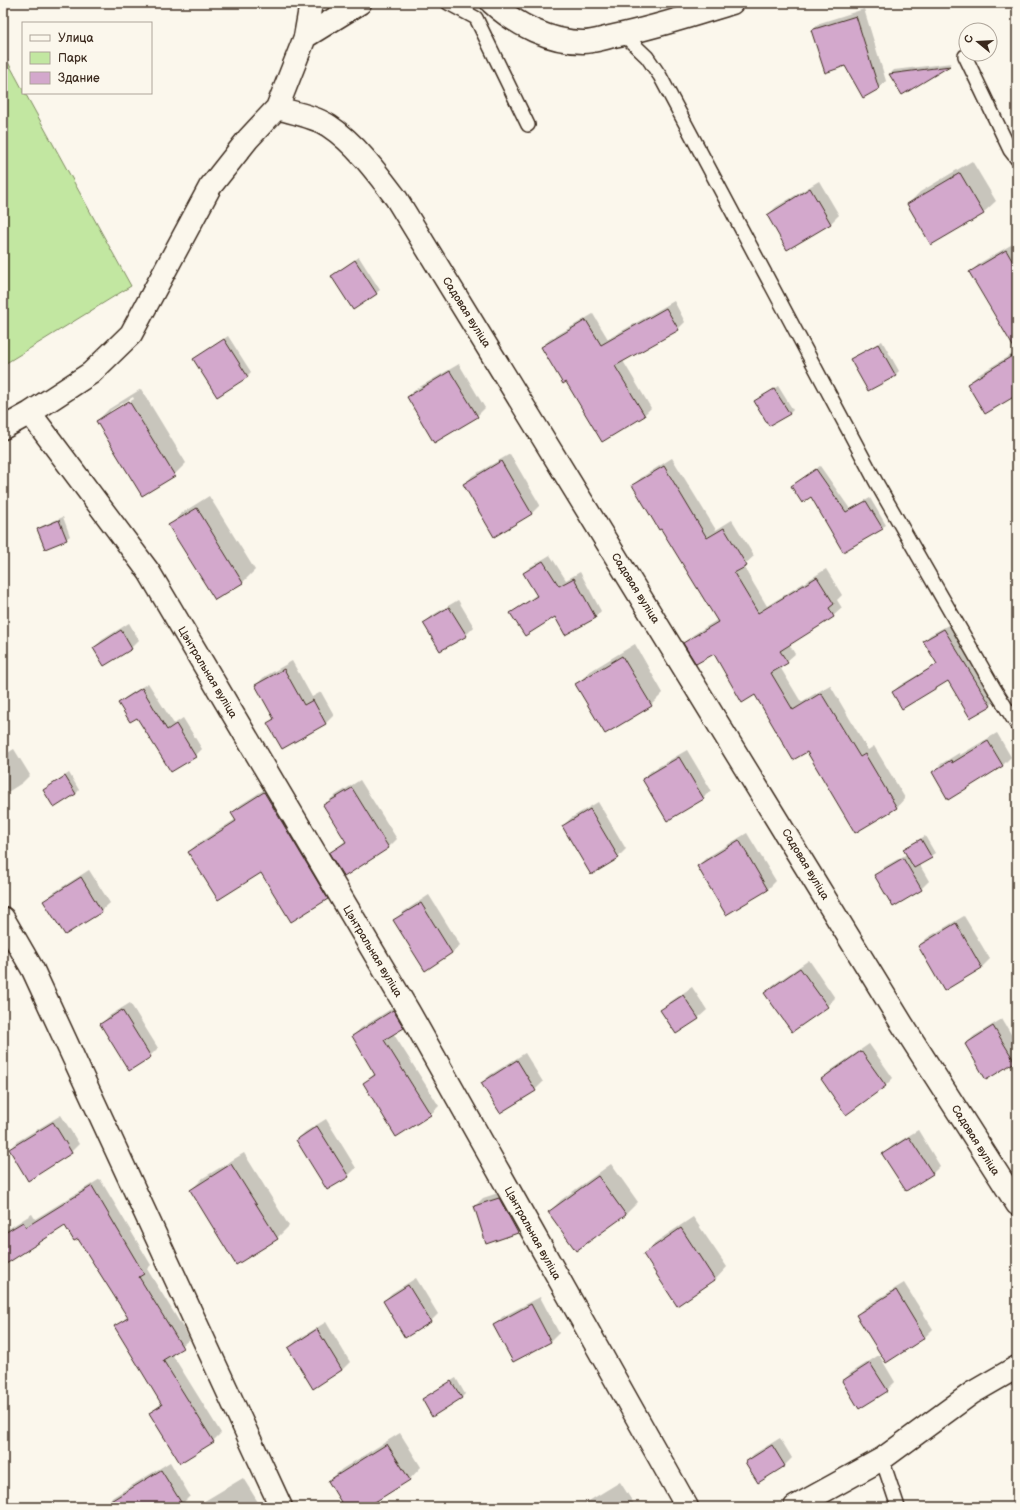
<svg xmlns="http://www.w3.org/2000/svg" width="1020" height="1510" viewBox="0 0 1020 1510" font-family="'Balsamiq Sans',sans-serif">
<rect width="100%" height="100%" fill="#fbf7ec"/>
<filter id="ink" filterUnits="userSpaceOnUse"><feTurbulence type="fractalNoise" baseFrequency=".025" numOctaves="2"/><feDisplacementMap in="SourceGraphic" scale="8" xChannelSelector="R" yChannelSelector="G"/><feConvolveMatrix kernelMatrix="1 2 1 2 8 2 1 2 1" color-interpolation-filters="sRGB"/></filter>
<g filter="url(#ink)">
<!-- green -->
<path fill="#c2e7a1" stroke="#7e8860" d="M 3,53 L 23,90 L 23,93 L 25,93 L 131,286 L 3,365 Z"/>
<!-- shadow -->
<path fill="#0003" fill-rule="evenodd" d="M 864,9 L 886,81 L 879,88 L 845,65 L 812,30 L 820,23 Z
M 952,63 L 903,94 L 890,74 L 894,70 Z
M 972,161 L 996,201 L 983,213 L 931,244 L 908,204 L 920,192 Z
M 819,181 L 839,215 L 831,223 L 788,248 L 768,215 L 776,207 Z
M 1016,242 L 1017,244 L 1017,351 L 971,272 L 980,263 Z
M 359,257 L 380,290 L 376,293 L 337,272 Z
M 674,301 L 685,322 L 678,329 L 623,361 L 651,408 L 644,415 L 566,380 L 542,347 L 549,340 L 593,314 L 608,339 Z
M 228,336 L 251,372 L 247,376 L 194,359 Z
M 882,341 L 899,371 L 895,375 L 852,360 Z
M 1017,351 L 1017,394 L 968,384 L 978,375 Z
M 459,364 L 485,408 L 477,416 L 408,397 L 416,389 Z
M 778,386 L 793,410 L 789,414 L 755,401 Z
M 141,389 L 186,463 L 174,475 L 97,421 L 109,409 ZM 133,397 L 134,399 L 110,414 L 110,411 Z
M 510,454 L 540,505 L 532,513 L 494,535 L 464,485 L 472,476 Z
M 672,458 L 716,530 L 732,520 L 754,556 L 743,566 L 767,606 L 826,569 L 842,595 L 837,600 L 842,608 L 833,616 L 789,644 L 795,654 L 780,667 L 801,702 L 830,685 L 868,750 L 874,746 L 905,798 L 897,807 L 855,832 L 807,751 L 714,652 L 684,643 L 693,635 L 717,620 L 662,528 L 633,485 L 642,477 Z
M 820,466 L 850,509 L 870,498 L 886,525 L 844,551 L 812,496 L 792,486 Z
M 209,496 L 255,570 L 243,582 L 215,599 L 170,525 L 182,513 Z
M 63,517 L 70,536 L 66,539 L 38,529 L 42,526 Z
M 550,555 L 566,580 L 580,572 L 601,611 L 595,617 L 512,613 L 537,594 L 524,573 L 530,567 Z
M 458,600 L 474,627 L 466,635 L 425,623 L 433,615 Z
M 129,623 L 139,640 L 131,648 L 104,665 L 94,648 L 102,640 Z
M 950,624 L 996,699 L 991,705 L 971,717 L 949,679 L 893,692 L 899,686 L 938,663 L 924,641 L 930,635 Z
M 635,644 L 663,693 L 651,705 L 577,684 L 589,672 Z
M 292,661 L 312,697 L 321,692 L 334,715 L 326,723 L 283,748 L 269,723 L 274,717 L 256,685 L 264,677 Z
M 148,683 L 174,724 L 183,718 L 202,749 L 195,756 L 119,703 L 126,697 Z
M 997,733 L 1011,757 L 1003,765 L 949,798 L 933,772 L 941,764 L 959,753 L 960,755 Z
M 14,749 L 30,775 L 22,783 L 3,795 L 3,756 Z
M 687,750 L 711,790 L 703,798 L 643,779 L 651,771 Z
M 69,773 L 79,790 L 76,794 L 44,790 Z
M 360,780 L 397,839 L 389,847 L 331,853 L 346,840 L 325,805 L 333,797 Z
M 273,784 L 335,890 L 327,898 L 262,872 L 189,852 L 197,844 L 236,819 L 232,813 L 240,805 Z
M 598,802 L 626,849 L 618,857 L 563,826 L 571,818 Z
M 747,833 L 776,881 L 768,889 L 727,914 L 698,866 L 706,858 Z
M 925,836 L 935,853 L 919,864 L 929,881 L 921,889 L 876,876 L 884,867 L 907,854 L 904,849 L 908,846 Z
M 89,870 L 110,903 L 101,911 L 65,933 L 45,901 L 53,893 Z
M 429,895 L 460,945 L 452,953 L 395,920 L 403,912 Z
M 964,916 L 990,959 L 982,967 L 945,989 L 919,946 L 927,938 Z
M 809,960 L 835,998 L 827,1006 L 765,993 L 773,985 Z
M 692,987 L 707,1010 L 698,1018 L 676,1033 L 662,1010 L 670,1002 Z
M 402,1002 L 411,1019 L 393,1033 L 439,1106 L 431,1114 L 365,1083 L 375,1073 L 353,1036 L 361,1028 Z
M 130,1003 L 158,1048 L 150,1056 L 101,1024 L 109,1016 Z
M 1002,1019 L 1017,1044 L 1017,1059 L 987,1078 L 966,1044 L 974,1036 Z
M 869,1044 L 893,1078 L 885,1086 L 822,1080 L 830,1071 Z
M 525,1053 L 543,1082 L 535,1090 L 482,1083 L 490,1075 Z
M 61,1115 L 79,1144 L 71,1152 L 10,1149 L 18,1141 Z
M 326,1119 L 356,1168 L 348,1176 L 297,1140 L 305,1132 Z
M 918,1130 L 940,1166 L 932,1174 L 884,1154 L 892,1146 Z
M 244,1153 L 289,1226 L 277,1238 L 191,1190 L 203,1178 Z
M 611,1164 L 638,1202 L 625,1215 L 549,1212 L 561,1200 Z
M 100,1179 L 151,1265 L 147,1269 L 190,1339 L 172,1354 L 221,1433 L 213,1441 L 150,1413 L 162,1403 L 115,1327 L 128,1316 L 79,1237 L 65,1225 L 3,1252 L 3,1232 L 32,1214 L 35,1219 Z
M 507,1190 L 526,1224 L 518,1232 L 487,1242 L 475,1206 L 483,1198 Z
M 693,1217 L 727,1267 L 715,1280 L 678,1304 L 644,1254 L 656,1242 Z
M 416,1278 L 438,1314 L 430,1322 L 384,1301 L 392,1293 Z
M 904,1283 L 933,1329 L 925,1337 L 886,1362 L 857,1315 L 865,1307 Z
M 540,1297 L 559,1333 L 551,1341 L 513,1361 L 494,1326 L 502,1317 Z
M 326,1322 L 350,1362 L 342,1370 L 313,1387 L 289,1348 L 297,1340 Z
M 879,1355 L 895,1382 L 887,1390 L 843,1381 L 851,1373 Z
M 456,1378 L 465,1394 L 462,1397 L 423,1399 Z
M 400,1433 L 421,1467 L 409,1480 L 365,1507 L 345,1507 L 329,1481 L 342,1469 Z
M 780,1438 L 792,1458 L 784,1466 L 746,1462 L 754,1454 Z
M 170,1462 L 190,1496 L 182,1504 L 177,1507 L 106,1507 L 105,1505 L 113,1497 Z
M 243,1478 L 261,1507 L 198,1507 L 203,1502 Z
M 620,1482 L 636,1507 L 579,1507 Z"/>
<!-- building -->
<path fill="#d3a8cc" stroke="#3b2a1e" d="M 856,16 L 879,89 L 863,98 L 845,66 L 825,73 L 811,30 Z
M 950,66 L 902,95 L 889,74 Z
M 960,173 L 984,214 L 931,245 L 907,204 Z
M 810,188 L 831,224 L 787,250 L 767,215 Z
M 1006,250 L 1017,269 L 1017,353 L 969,272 Z
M 355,260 L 377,294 L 353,310 L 331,276 Z
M 666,308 L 679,330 L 615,366 L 645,416 L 602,442 L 566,382 L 563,384 L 541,347 L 586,320 L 601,345 Z
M 224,339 L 248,377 L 217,397 L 193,359 Z
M 878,344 L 896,376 L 868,391 L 850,359 Z
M 1017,353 L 1017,395 L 985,414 L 967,384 Z
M 450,371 L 478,417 L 434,443 L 407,397 Z
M 774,389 L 790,414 L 769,426 L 754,401 Z
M 129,401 L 175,476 L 142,496 L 96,421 Z
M 501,461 L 532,514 L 494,537 L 463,484 Z
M 664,466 L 707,538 L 724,528 L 747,566 L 734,573 L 758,613 L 817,577 L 834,604 L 829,608 L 834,617 L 780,651 L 788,663 L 771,673 L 793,710 L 821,693 L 860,757 L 865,754 L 897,808 L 855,833 L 807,752 L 793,760 L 755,695 L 742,703 L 714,654 L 696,664 L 683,643 L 718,622 L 661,529 L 659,530 L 632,485 Z
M 816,469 L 846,512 L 866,501 L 883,529 L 843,552 L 811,497 L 802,503 L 791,486 Z
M 197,508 L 243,583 L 215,600 L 168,525 Z
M 59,520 L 67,540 L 45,549 L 37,529 Z
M 543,561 L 559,586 L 574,578 L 596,618 L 565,635 L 555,617 L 525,636 L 510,613 L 537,596 L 523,573 Z
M 449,607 L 467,636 L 440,651 L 423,623 Z
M 944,629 L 991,706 L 970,718 L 948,681 L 902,709 L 892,692 L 937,664 L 923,641 Z
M 121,630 L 132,649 L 104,666 L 93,648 Z
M 622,656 L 652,706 L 605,734 L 575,684 Z
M 284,669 L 304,705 L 313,700 L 326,724 L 282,749 L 267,723 L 274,719 L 255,685 Z
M 142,688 L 167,730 L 176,724 L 196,757 L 171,772 L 137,718 L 130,722 L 118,703 Z
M 988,741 L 1003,766 L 948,800 L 932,772 L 951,760 L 952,763 Z
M 679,757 L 704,799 L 667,821 L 642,779 Z
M 65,776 L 76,794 L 54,808 L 43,790 Z
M 352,788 L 389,848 L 344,877 L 329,853 L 346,842 L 323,805 Z
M 264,792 L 328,899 L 291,922 L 261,873 L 218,900 L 188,852 L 236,821 L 231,813 Z
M 590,809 L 619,858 L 591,875 L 562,826 Z
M 921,839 L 932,858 L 914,868 L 903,849 Z
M 739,840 L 768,890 L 726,915 L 697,866 Z
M 903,858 L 922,890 L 893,907 L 874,875 Z
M 81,877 L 102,912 L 65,935 L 43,901 Z
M 421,903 L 452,953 L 425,971 L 393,920 Z
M 956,923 L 982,968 L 944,991 L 918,946 Z
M 800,968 L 828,1007 L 792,1032 L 764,993 Z
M 683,995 L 699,1019 L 676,1034 L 660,1010 Z
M 122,1010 L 151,1057 L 129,1071 L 100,1024 Z
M 393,1010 L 404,1028 L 384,1040 L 431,1115 L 396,1137 L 363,1083 L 375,1075 L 352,1036 Z
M 993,1026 L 1015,1062 L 986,1080 L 965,1044 Z
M 861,1051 L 886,1086 L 846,1115 L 821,1079 Z
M 517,1060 L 536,1091 L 500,1113 L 481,1083 Z
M 53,1122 L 72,1153 L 28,1181 L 9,1149 Z
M 317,1126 L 349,1177 L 327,1190 L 296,1140 Z
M 909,1137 L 933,1174 L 906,1191 L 882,1154 Z
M 231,1164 L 278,1239 L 236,1265 L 190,1190 Z
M 598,1176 L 626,1215 L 576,1251 L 548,1212 Z
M 92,1186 L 144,1274 L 139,1277 L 183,1348 L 163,1360 L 214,1442 L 180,1463 L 149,1413 L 162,1405 L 114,1326 L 128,1318 L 78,1239 L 74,1241 L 65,1226 L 3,1266 L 3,1234 L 23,1222 L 26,1227 Z
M 499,1198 L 518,1233 L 486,1244 L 474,1206 Z
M 681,1228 L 715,1280 L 677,1306 L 643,1254 Z
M 408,1285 L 431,1322 L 405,1338 L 383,1301 Z
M 896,1290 L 925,1338 L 886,1363 L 856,1315 Z
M 531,1304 L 551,1342 L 513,1362 L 493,1325 Z
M 317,1329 L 342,1370 L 313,1389 L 288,1348 Z
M 870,1363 L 888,1391 L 859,1409 L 842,1381 Z
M 451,1381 L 462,1398 L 432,1417 L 422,1399 Z
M 387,1444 L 410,1480 L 367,1507 L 344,1507 L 328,1481 Z
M 772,1445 L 785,1466 L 758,1483 L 745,1462 Z
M 161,1470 L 184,1507 L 101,1507 Z"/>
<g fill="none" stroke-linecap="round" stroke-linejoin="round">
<defs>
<path id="service" d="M 448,3 L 476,18 L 528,125
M 623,34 L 647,57 L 660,76 L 876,482 L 995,690 L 1017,725
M 965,56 L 1010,150 L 1017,159
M 882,1459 L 898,1507"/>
<path id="minor" d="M 311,3 L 305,37 L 277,108 C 294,113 314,116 329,126 C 355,143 378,174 396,198 L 902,1024 L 1017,1204
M 492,3 C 516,25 551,42 583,42 C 593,42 604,38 614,36 C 654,28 693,15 732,3
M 305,37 L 360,3
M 30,413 L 149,572 L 409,1012 L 687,1507
M 3,428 L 30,413 L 91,373 L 131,334 L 210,187 L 248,139 L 277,108
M 3,918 L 33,970 L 281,1507
M 795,1507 L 882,1459 L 972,1393 L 1017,1367"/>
</defs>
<!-- service casing -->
<use href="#service" stroke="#3b2a1e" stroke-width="16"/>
<!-- minor casing -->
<use href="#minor" stroke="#3b2a1e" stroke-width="25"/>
<!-- service -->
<use href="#service" stroke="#fbf7ec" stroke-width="13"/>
<!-- minor -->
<use href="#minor" stroke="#fbf7ec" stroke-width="22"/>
</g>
</g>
<g text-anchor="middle" stroke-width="3" stroke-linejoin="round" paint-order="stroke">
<!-- street labels -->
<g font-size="11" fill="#3b2a1e" stroke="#fbf7ec">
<text transform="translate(467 312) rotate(58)" y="4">Садовая вуліца</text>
<text transform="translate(636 588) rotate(58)" y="4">Садовая вуліца</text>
<text transform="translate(208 672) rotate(59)" y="4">Цэнтральная вуліца</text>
<text transform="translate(806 864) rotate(59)" y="4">Садовая вуліца</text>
<text transform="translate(373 951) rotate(59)" y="4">Цэнтральная вуліца</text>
<text transform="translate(976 1140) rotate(58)" y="4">Садовая вуліца</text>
<text transform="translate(533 1233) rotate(61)" y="4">Цэнтральная вуліца</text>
</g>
</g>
<!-- margin -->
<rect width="1020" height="1510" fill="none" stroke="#fbf7ec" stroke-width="16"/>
<rect x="8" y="8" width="1004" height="1494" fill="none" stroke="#3b2a1e" stroke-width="1.5" filter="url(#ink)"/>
<!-- legend -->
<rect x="22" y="22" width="130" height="72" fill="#fbf7ec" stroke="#aea59a"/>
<rect x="30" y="35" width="20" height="6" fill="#fbf7ec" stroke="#aea59a"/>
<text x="58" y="42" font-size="12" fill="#3b2a1e">Улица</text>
<rect x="30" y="52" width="20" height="12" fill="#c2e7a1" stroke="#aea59a"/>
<text x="58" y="62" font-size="12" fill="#3b2a1e">Парк</text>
<rect x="30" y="72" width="20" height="12" fill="#d3a8cc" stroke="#aea59a"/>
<text x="58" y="82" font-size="12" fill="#3b2a1e">Здание</text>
<!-- north arrow -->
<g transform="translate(978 42) rotate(288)"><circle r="19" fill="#fbf7ec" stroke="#aea59a"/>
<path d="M0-3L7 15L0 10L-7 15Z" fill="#3b2a1e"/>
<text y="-6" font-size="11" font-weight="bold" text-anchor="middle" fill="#3b2a1e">С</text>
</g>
</svg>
